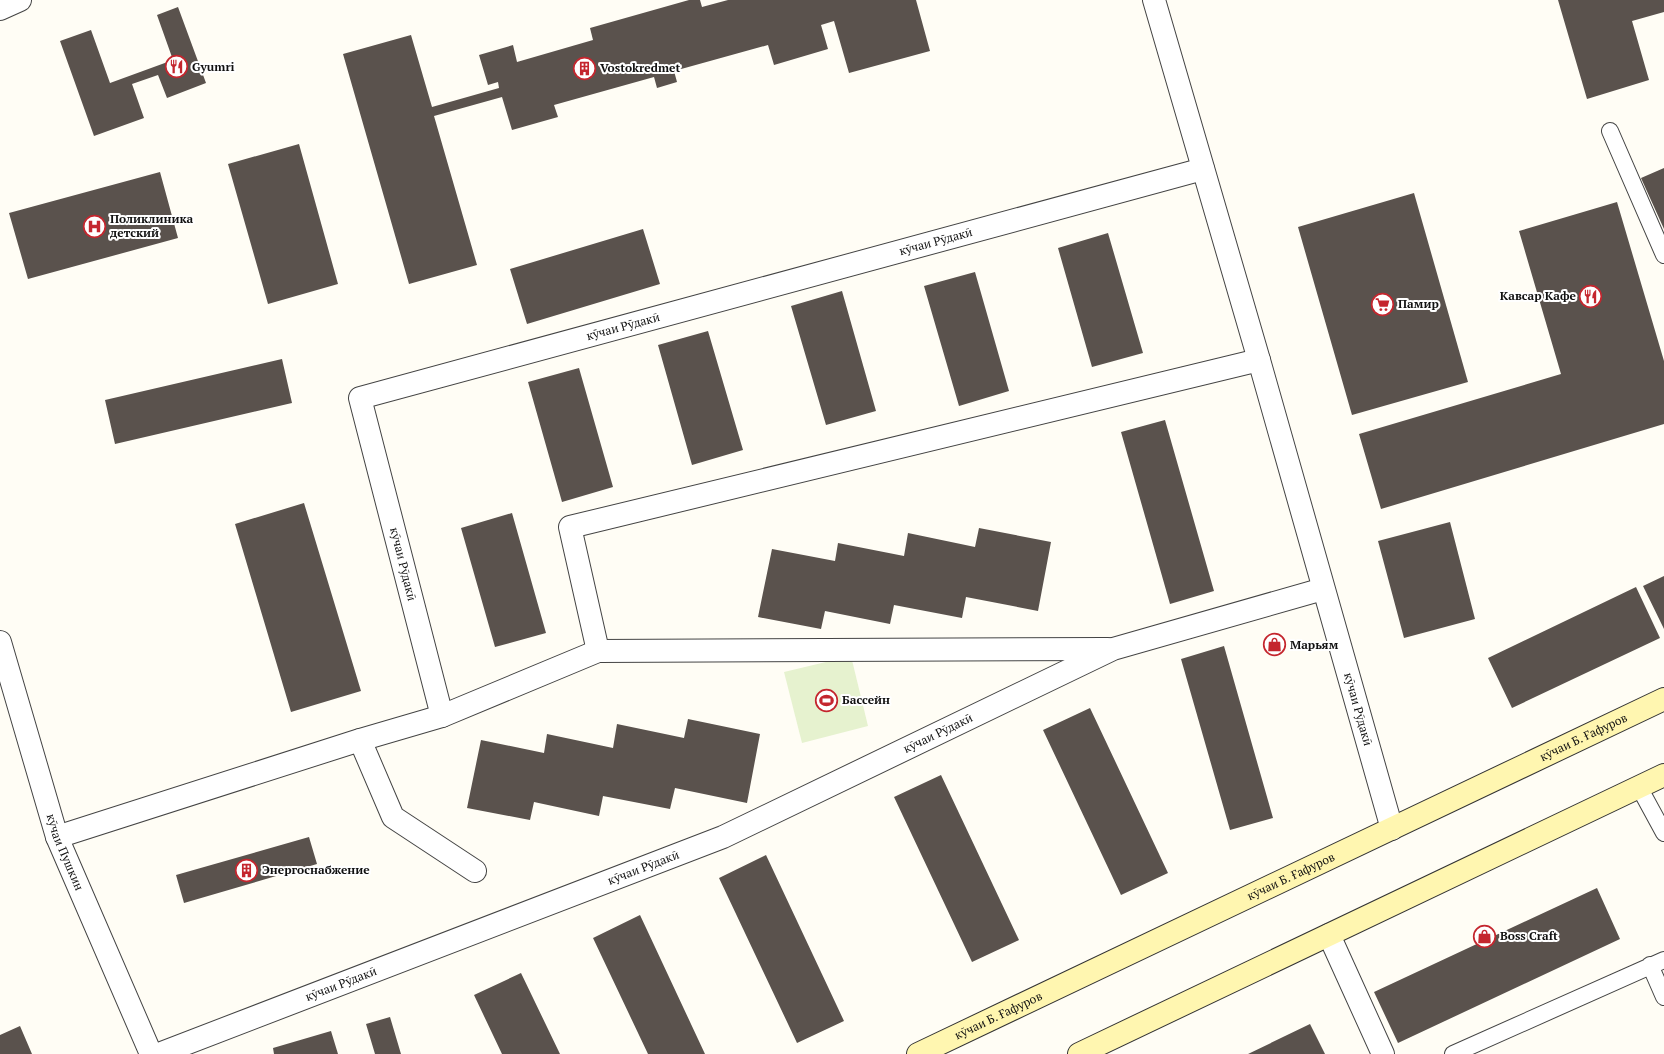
<svg xmlns="http://www.w3.org/2000/svg" width="1664" height="1054" viewBox="0 0 1664 1054" font-family="'PT Serif',serif">
<rect width="100%" height="100%" fill="#fffdf5"/>
<!-- pitch -->
<path fill="#e6f2cf" d="M 851,656 L 868,726 L 802,743 L 784,672 Z"/>
<!-- building -->
<path fill="#5a524d" d="M 689,0 L 700,0 L 702,7 L 728,0 L 916,0 L 930,51 L 849,73 L 834,21 L 821,25 L 828,49 L 774,65 L 768,45 L 674,71 L 677,82 L 657,88 L 654,77 L 554,105 L 558,117 L 512,130 L 502,97 L 434,116 L 477,265 L 409,284 L 343,54 L 411,35 L 432,107 L 499,88 L 498,82 L 488,85 L 479,55 L 513,45 L 517,62 L 593,40 L 590,28 Z
M 1558,0 L 1664,0 L 1664,12 L 1632,21 L 1649,80 L 1587,99 Z
M 178,7 L 206,83 L 167,98 L 158,75 L 132,84 L 144,118 L 94,136 L 60,41 L 91,30 L 110,83 L 173,60 L 157,15 Z
M 299,144 L 338,284 L 268,304 L 228,164 Z
M 1664,168 L 1664,229 L 1641,178 Z
M 160,172 L 178,238 L 28,279 L 9,213 Z
M 1414,193 L 1468,382 L 1352,415 L 1298,227 Z
M 1617,202 L 1664,361 L 1664,424 L 1381,509 L 1359,434 L 1561,374 L 1519,231 Z
M 643,229 L 660,284 L 527,324 L 510,269 Z
M 1108,233 L 1143,353 L 1092,367 L 1058,248 Z
M 975,272 L 1009,391 L 959,406 L 924,286 Z
M 842,291 L 876,411 L 826,425 L 791,306 Z
M 708,331 L 743,450 L 692,465 L 658,345 Z
M 282,359 L 292,403 L 115,444 L 105,400 Z
M 579,368 L 613,487 L 562,502 L 528,382 Z
M 1165,420 L 1214,591 L 1170,604 L 1121,432 Z
M 304,503 L 361,691 L 291,712 L 235,524 Z
M 512,513 L 546,633 L 495,647 L 461,528 Z
M 1450,522 L 1475,619 L 1404,638 L 1378,541 Z
M 979,528 L 1051,542 L 1038,611 L 966,597 L 962,618 L 894,605 L 890,624 L 825,611 L 821,629 L 758,617 L 772,549 L 835,561 L 838,543 L 904,556 L 908,533 L 975,547 Z
M 1664,576 L 1664,629 L 1643,586 Z
M 1636,587 L 1660,638 L 1512,708 L 1488,658 Z
M 1224,646 L 1273,818 L 1230,830 L 1181,659 Z
M 1090,708 L 1168,873 L 1121,895 L 1043,730 Z
M 688,719 L 760,734 L 747,803 L 675,788 L 670,809 L 603,796 L 599,816 L 534,802 L 530,820 L 467,808 L 481,740 L 544,753 L 547,734 L 613,748 L 617,724 L 684,738 Z
M 941,775 L 1019,940 L 972,962 L 894,797 Z
M 309,837 L 317,864 L 184,903 L 176,875 Z
M 766,855 L 844,1021 L 797,1043 L 719,878 Z
M 1597,888 L 1620,939 L 1398,1043 L 1374,992 Z
M 640,915 L 705,1054 L 648,1054 L 593,938 Z
M 521,973 L 560,1054 L 502,1054 L 474,995 Z
M 390,1017 L 401,1054 L 375,1054 L 366,1024 Z
M 1310,1024 L 1325,1054 L 1248,1054 Z
M 20,1026 L 32,1054 L 0,1054 L 0,1035 Z
M 331,1031 L 338,1054 L 274,1054 L 273,1048 Z"/>
<g fill="none" stroke-linecap="round" stroke-linejoin="round">
<defs>
<path id="service" d="M 1610,131 L 1664,255
M 1639,787 L 1664,833
M 1650,965 L 1664,997
M 1453,1054 L 1664,960"/>
<g id="minor">
<path id="s1" d="M 1154,0 L 1259,360 L 1392,829"/>
<path d="M 598,651 L 570,527 L 1259,360"/>
<path id="s2" d="M 442,716 L 360,398 L 1203,169"/>
<path d="M 360,740 L 393,817 L 475,871"/>
<path d="M 57,837 L 360,740 L 442,716 L 598,651 L 1108,649"/>
<path d="M 1329,935 L 1383,1054"/>
<path id="s3" d="M 159,1054 L 723,837 L 1113,649 L 1323,589"/>
</g>
<g id="tertiary">
<path d="M 0,9 L 20,0"/>
<path id="s4" d="M 0,642 L 57,837 L 151,1054"/>
</g>
<g id="secondary">
<path id="s5" d="M 918,1054 L 1664,699"/>
<path d="M 1079,1054 L 1664,775"/>
</g>
</defs>
<!-- service casing -->
<use href="#service" stroke="#444" stroke-width="18"/>
<!-- minor casing -->
<use href="#minor" stroke="#444" stroke-width="24"/>
<!-- tertiary casing -->
<use href="#tertiary" stroke="#444" stroke-width="24"/>
<!-- secondary casing -->
<use href="#secondary" stroke="#333" stroke-width="24"/>
<!-- service -->
<use href="#service" stroke="#fff" stroke-width="16"/>
<!-- minor -->
<use href="#minor" stroke="#fff" stroke-width="22"/>
<!-- tertiary -->
<use href="#tertiary" stroke="#fff" stroke-width="22"/>
<!-- secondary -->
<use href="#secondary" stroke="#fff6b0" stroke-width="22"/>
</g>
<!-- icons -->
<defs>
<symbol id="restaurant-ring" viewBox="-11 -11 22 22"><circle r="9.5" fill="#fff" stroke="#c4262e" stroke-width="1.5"/><path d="M-5-6h1v4h1v-4h1v4h1v-4h1v5L-1.5 .5V6h-2V.5L-5-1ZM5-6V6H3V1.5H1.5Q1.5-4 5-6Z" fill="#c4262e"/></symbol>
<symbol id="building-ring" viewBox="-11 -11 22 22"><circle r="9.5" fill="#fff" stroke="#c4262e" stroke-width="1.5"/><path d="M-4-6H4V6H1V3H-1V6H-4ZM-2.5-4.3h1.7v1.8h-1.7ZM.8-4.3h1.7v1.8H.8ZM-2.5-1h1.7V.8h-1.7ZM.8-1h1.7V.8H.8Z" fill="#c4262e"/></symbol>
<symbol id="hospital-ring" viewBox="-11 -11 22 22"><circle r="9.5" fill="#fff" stroke="#c4262e" stroke-width="1.5"/><path d="M-5-5h3v3.5h4V-5h3V5h-3V1.5h-4V5h-3Z" fill="#c4262e"/></symbol>
<symbol id="supermarket-ring" viewBox="-11 -11 22 22"><circle r="9.5" fill="#fff" stroke="#c4262e" stroke-width="1.5"/><path d="M-6-5.5h2.5l.6 2H6L4.5 2H-2.5L-4.4-4H-6ZM-1.5 3.2a1.3 1.3 0 1 0 .1 0ZM3 3.2a1.3 1.3 0 1 0 .1 0Z" fill="#c4262e"/></symbol>
<symbol id="shop-ring" viewBox="-11 -11 22 22"><circle r="9.5" fill="#fff" stroke="#c4262e" stroke-width="1.5"/><path d="M-5-2.5h2.3a2.7 3.5 0 0 1 5.4 0H5L5.5 6h-11ZM-1.5-2.5h3a1.5 2.3 0 0 0-3 0Z" fill="#c4262e"/></symbol>
<symbol id="stadium-ring" viewBox="-11 -11 22 22"><circle r="9.5" fill="#fff" stroke="#c4262e" stroke-width="1.5"/><path d="M0-5a6.5 5 0 1 0 0 10a6.5 5 0 1 0 0-10ZM-3.5-1.8h7v3.6h-7Z" fill="#c4262e"/></symbol>
</defs>
<g fill-rule="evenodd">
<use href="#restaurant-ring" x="164" y="54" width="25" height="25"/>
<use href="#building-ring" x="572" y="56" width="25" height="25"/>
<use href="#hospital-ring" x="82" y="214" width="25" height="25"/>
<use href="#restaurant-ring" x="1578" y="284" width="25" height="25"/>
<use href="#supermarket-ring" x="1370" y="292" width="25" height="25"/>
<use href="#shop-ring" x="1262" y="632" width="25" height="25"/>
<use href="#stadium-ring" x="814" y="688" width="25" height="25"/>
<use href="#building-ring" x="234" y="858" width="25" height="25"/>
<use href="#shop-ring" x="1472" y="924" width="25" height="25"/>
</g>
<g text-anchor="middle" stroke-width="4" stroke-linejoin="round" paint-order="stroke">
<!-- poi labels -->
<g font-size="12" font-weight="bold" fill="#111" stroke="#fff" text-anchor="start">
<text x="192" y="71">Gyumri</text>
<text x="600" y="72">Vostokredmet</text>
<text x="110" y="223">Поликлиника<tspan x="110" dy="14">детский</tspan></text>
<text x="1576" y="300" text-anchor="end">Кавсар Кафе</text>
<text x="1398" y="308">Памир</text>
<text x="1290" y="649">Марьям</text>
<text x="842" y="704">Бассейн</text>
<text x="262" y="874">Энергоснабжение</text>
<text x="1500" y="940">Boss Craft</text>
</g>
<!-- street labels -->
<g font-size="12" fill="#111" stroke="#fff">
<text dy="4" stroke="none"><textPath href="#s2" startOffset="925">кӯчаи Рӯдакӣ</textPath></text>
<text dy="4" stroke="none"><textPath href="#s2" startOffset="601">кӯчаи Рӯдакӣ</textPath></text>
<text transform="translate(403 564) rotate(76)" y="4">кӯчаи Рӯдакӣ</text>
<text dy="4" stroke="none"><textPath href="#s1" startOffset="738">кӯчаи Рӯдакӣ</textPath></text>
<text dy="4" stroke="none"><textPath href="#s3" startOffset="843">кӯчаи Рӯдакӣ</textPath></text>
<text dy="4" stroke="none"><textPath href="#s5" startOffset="737">кӯчаи Б. Ғафуров</textPath></text>
<text dy="4" stroke="none"><textPath href="#s4" startOffset="220">кӯчаи Пушкин</textPath></text>
<text dy="4" stroke="none"><textPath href="#s3" startOffset="519">кӯчаи Рӯдакӣ</textPath></text>
<text dy="4" stroke="none"><textPath href="#s5" startOffset="413">кӯчаи Б. Ғафуров</textPath></text>
<text dy="4" stroke="none"><textPath href="#s3" startOffset="195">кӯчаи Рӯдакӣ</textPath></text>
<text dy="4" stroke="none"><textPath href="#s5" startOffset="89">кӯчаи Б. Ғафуров</textPath></text>
</g>
</g>
</svg>
